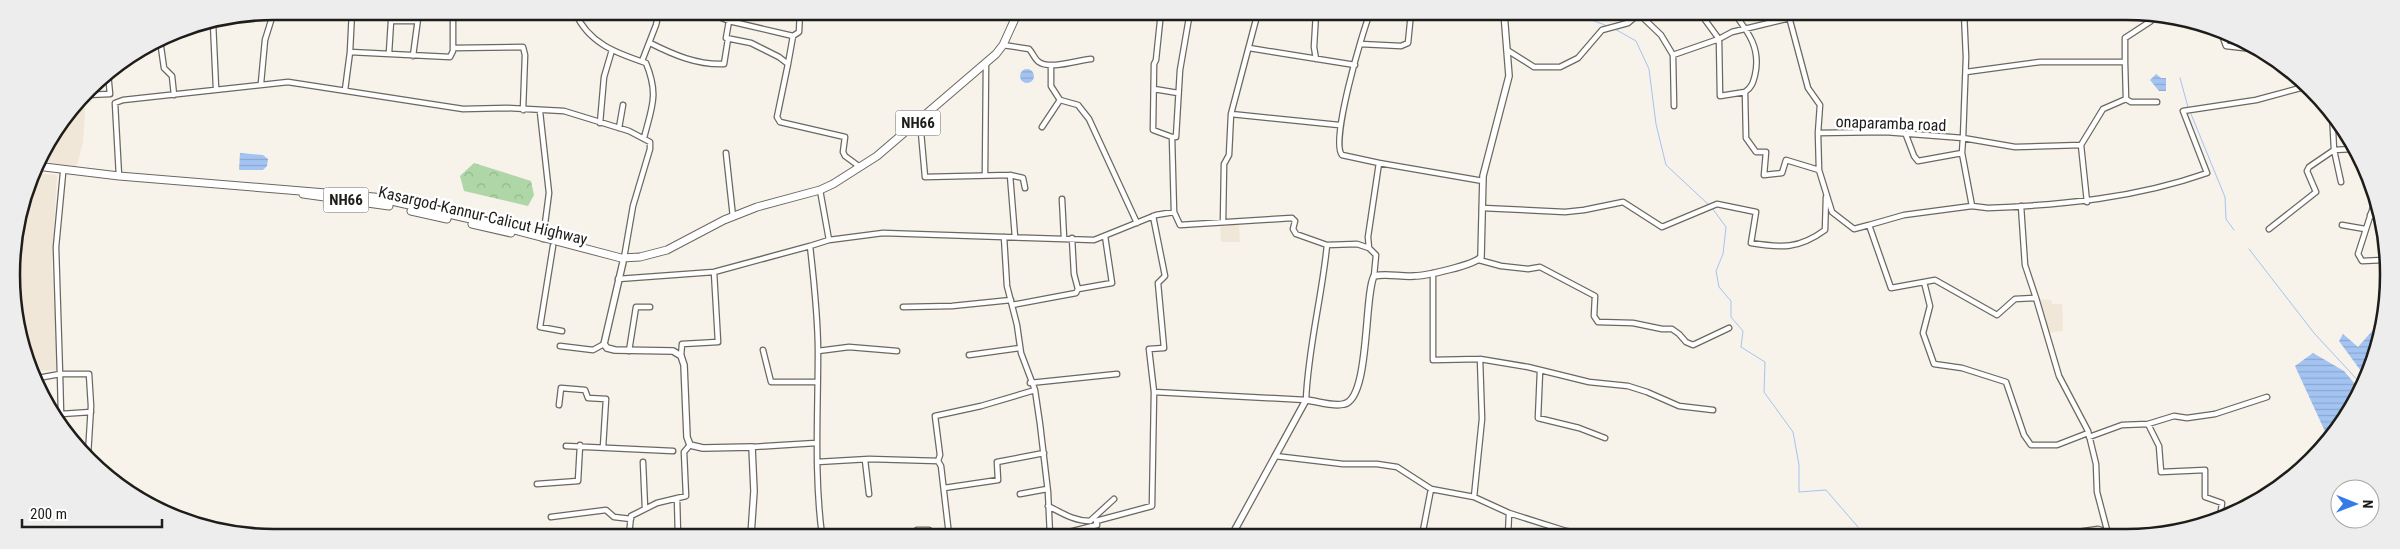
<svg xmlns="http://www.w3.org/2000/svg" width="2400" height="549" viewBox="0 0 2400 549" font-family="'Roboto Condensed',sans-serif">
<defs>
<pattern id="forest-crowns" width="20" height="18" patternUnits="userSpaceOnUse" patternTransform="scale(1.25)"><rect width="20" height="18" fill="#aed6a7"/><path d="M2 6a3 3 0 1 1 6 0M12 15a3 3 0 1 1 6 0" fill="none" stroke="#95b78f"/></pattern>
<pattern id="water-rules" width="6" height="5" patternUnits="userSpaceOnUse" patternTransform="scale(1.25)"><rect width="6" height="5" fill="#a3c4f2"/><path d="M0 2.5h6" fill="none" stroke="#8ca8cf"/></pattern>
</defs>
<rect width="100%" height="100%" fill="#f7f2ea"/>
<!-- built -->
<path fill="#f0e7d8" d="M 84,99 L 85,112 L 83,142 L 76,169 L 48,166 L 51,142 Z
M 34,173 L 57,175 L 52,266 L 58,370 L 34,371 L 20,343 L 12,257 Z
M 1239,223 L 1240,242 L 1221,242 L 1220,224 Z
M 2039,299 L 2051,300 L 2052,304 L 2062,304 L 2063,331 L 2048,333 Z"/>
<!-- forest -->
<path fill="url(#forest-crowns)" d="M 474,163 L 531,181 L 534,195 L 528,206 L 464,191 L 460,176 Z"/>
<!-- water -->
<path fill="url(#water-rules)" d="M1020 76a7 7 0 1 1 14 0a7 7 0 1 1-14 0Z
M 2156,74 L 2161,78 L 2166,78 L 2166,91 L 2159,91 L 2150,80 Z
M 240,153 L 263,155 L 268,159 L 267,166 L 263,170 L 239,170 Z
M 2373,330 L 2379,333 L 2366,378 L 2339,341 L 2343,334 L 2358,347 Z
M 2313,353 L 2344,371 L 2361,391 L 2328,438 L 2295,366 Z"/>
<g fill="none" stroke-linecap="round" stroke-linejoin="round">
<!-- stream -->
<path stroke="#a3c4f2" stroke-width="1" d="M 1572,13 L 1605,25
M 1613,28 L 1636,41 L 1649,69 L 1656,124 L 1666,165 L 1709,205
M 2180,78 L 2188,107
M 2191,114 L 2225,197 L 2226,219 L 2234,230
M 1712,208 L 1726,227 L 1723,254 L 1716,271 L 1719,287 L 1731,301 L 1731,317 L 1743,331 L 1741,347 L 1765,362 L 1764,392 L 1793,432 L 1799,465 L 1799,492 L 1826,490 L 1858,527
M 2249,249 L 2314,333 L 2363,386"/>
<defs>
<path id="minor" d="M 575,12 C 588,43 616,53 646,63 C 659,95 652,106 644,138
M 707,12 L 729,21 L 793,36 L 799,32 L 800,12
M 1161,12 L 1156,60 L 1154,64 L 1153,130 L 1172,137 L 1174,212
M 1200,12 L 1257,17
M 1370,13 C 1362,33 1330,142 1342,155 L 1379,163 L 1368,237 L 1369,248 L 1376,255 L 1374,276
M 1700,13 L 1719,39 L 1720,96 L 1745,92 L 1746,138 L 1756,152 L 1766,152 L 1764,175 L 1782,173 L 1786,160 L 1819,170 L 1832,212 L 1854,229 L 1869,225 L 1891,288 L 1935,280 L 1997,315 L 2015,299 L 2036,298 L 2059,376 L 2088,431 L 2096,464 L 2097,492 L 2107,530
M 1734,13 C 1749,33 1761,49 1755,75 C 1753,83 1752,87 1745,92
M 1788,13 L 1808,88 L 1820,105 L 1818,133 L 1885,132 L 1963,138 L 1966,57 L 1964,13
M 1639,14 L 1661,35 L 1673,55 L 1719,39 L 1732,32 L 1790,18
M 729,21 L 726,38 L 751,43 L 779,57 L 788,64 L 793,36
M 213,23 L 216,88
M 2222,35 L 2226,46 L 2261,50
M 160,40 L 164,68 L 172,76 L 174,95
M 650,43 C 674,55 697,65 724,64 L 728,39
M 1360,44 L 1401,46 L 1408,43 L 1411,13
M 1003,45 L 1029,49 C 1033,53 1035,60 1039,62 C 1050,70 1078,60 1091,59
M 453,48 L 523,47 L 525,55 L 523,110
M 1249,48 L 1355,65
M 1507,50 L 1534,67 L 1560,67 L 1578,58 L 1602,30 L 1628,23 L 1640,13
M 350,52 L 352,11
M 389,53 L 391,21 L 417,21
M 1673,55 L 1674,106
M 413,56 L 419,11
M 1316,59 L 1314,47 L 1316,13
M 642,61 L 656,25 L 659,12
M 2125,62 L 2125,38 L 2151,21 L 2154,14
M 788,64 L 777,117 L 780,122 L 845,137 L 843,152 L 845,156 L 860,167
M 1051,66 L 1051,86 L 1060,100 L 1078,105 L 1089,119 L 1137,223
M 1966,72 L 2040,62 L 2125,62 L 2126,99 L 2131,102 L 2157,102
M 261,83 L 265,40 L 274,11
M 1154,89 L 1178,93
M 345,90 L 350,52 L 450,57 L 453,51 L 453,11
M 87,95 L 110,94 L 108,73
M 540,112 L 549,193 L 543,239
M 2332,112 L 2334,150 L 2352,149
M 1231,114 L 1339,125
M 920,121 L 925,177 L 1010,175 L 1015,237
M 600,123 L 604,77 L 612,50
M 1042,127 L 1060,100
M 619,128 L 623,105
M 1818,133 L 1819,170
M 1906,135 L 1914,156 L 1918,161 L 1962,153
M 1172,137 L 1176,137 L 1180,70 L 1190,12
M 726,153 L 733,217
M 1379,163 L 1483,181
M 63,173 L 56,247 L 60,374 L 89,374 L 91,406 L 88,455
M 985,175 L 986,63
M 1010,175 L 1023,178 L 1025,188
M 119,176 L 115,103 L 123,100 L 288,82 L 463,109 L 507,108 L 564,111 L 629,131 L 650,142 L 650,149 L 633,206 L 624,258
M 820,190 L 829,240 L 810,246 C 814,281 818,317 818,352 C 818,414 814,475 822,535
M 2376,198 L 2358,254 L 2362,261 L 2383,260
M 1062,199 L 1064,238
M 2087,202 L 2081,145 L 2103,109 L 2126,99
M 1972,206 L 1962,153 L 1963,138 L 2015,147 L 2081,145
M 2021,206 L 2025,265 L 2036,298
M 1482,208 L 1565,212 L 1584,210 L 1623,202 L 1662,227 L 1717,204 L 1756,212 L 1751,243 C 1782,248 1799,249 1825,230 L 1826,197
M 2370,215 L 2381,217
M 1223,222 L 1224,164 L 1229,155 L 1231,114 L 1258,12
M 1869,225 L 1904,215 L 1972,206 L 1988,208 C 2062,205 2136,198 2207,173 L 2183,111 L 2256,100 L 2304,87
M 2342,225 L 2365,229
M 2269,229 L 2316,192 L 2307,171 L 2309,167 L 2334,150 L 2341,182
M 1004,237 L 1007,286 L 1017,325 L 1021,353 L 1035,390 L 1040,424 L 1048,492 L 1050,535
M 1072,238 L 1074,274 L 1078,289 L 1112,283 L 1105,236
M 829,240 L 883,233 L 1094,240 L 1156,215 L 1174,212 L 1180,225 L 1292,218 L 1295,221 L 1293,229 L 1296,234 L 1327,245 L 1357,244 L 1369,248
M 553,246 L 540,327 L 562,331
M 1479,260 L 1501,266 L 1528,269 L 1540,267 L 1595,296 L 1594,316 L 1598,322 L 1633,323 L 1662,329 L 1672,329 L 1679,334 L 1686,342 L 1693,345 L 1729,328
M 1433,273 L 1433,360 L 1480,359 L 1482,419 L 1474,497 L 1509,513 L 1508,536
M 618,279 L 714,272 L 810,246
M 1924,282 L 1930,306 L 1923,333 L 1934,364 L 1962,368 L 2006,382 L 2024,435 L 2031,445 L 2057,445 L 2088,433
M 1012,305 L 1076,293 L 1078,289
M 903,307 L 952,306 L 1011,300
M 560,346 L 593,350 L 604,344
M 763,350 L 771,382 L 817,382
M 629,351 L 636,307 L 650,307
M 818,351 L 849,347 L 897,351
M 969,355 L 1020,348
M 681,356 L 682,344 L 718,342 L 714,272
M 1480,359 L 1528,367 L 1589,382 L 1628,386 L 1647,392 L 1679,406 L 1713,410
M 1540,371 L 1538,418 L 1579,428 L 1605,438
M 38,378 L 60,374 L 61,414 L 91,412
M 1030,383 L 1117,374
M 1154,392 L 1306,400 C 1308,348 1322,297 1327,245
M 559,405 L 561,388 L 585,390 L 588,398 L 606,399 L 603,447
M 2148,424 L 2174,416 L 2187,418 L 2215,414 L 2267,397
M 2089,437 L 2122,425 L 2148,424 L 2159,446 L 2161,472 L 2205,470 L 2205,497 L 2222,503 L 2220,517
M 566,446 L 673,451
M 752,447 L 816,443
M 1275,456 L 1343,464 L 1377,464 L 1397,467 L 1431,489 L 1474,497
M 865,460 L 869,494
M 938,461 L 940,455 L 935,416 L 981,406 L 1035,390
M 643,462 L 645,508
M 817,462 L 869,459 L 938,461 L 941,466 L 949,535
M 537,484 L 578,481 L 580,445
M 944,488 L 998,480 L 997,462 L 1044,453
M 1020,494 L 1047,489
M 677,498 L 678,535
M 1048,506 C 1062,513 1074,521 1090,521 L 1114,499
M 1509,513 L 1566,531 L 1597,536
M 551,517 L 606,510 L 614,517 L 631,519
M 917,530 L 929,530 L 930,535
M 629,535 L 631,516 L 657,503 L 686,496 L 684,452 L 690,445
M 1057,535 L 1097,525 L 1096,521 L 1152,506 L 1154,392 L 1149,349 L 1164,348 L 1158,283 L 1165,276 L 1153,216
M 1138,535 L 1142,535
M 1422,536 L 1431,489
M 1649,536 L 1655,534 L 1661,536
M 2050,536 L 2098,529 L 2122,536"/>
<path id="secondary" d="M 623,262 L 604,344 L 607,348 L 615,350 L 673,351 L 681,356 L 684,365 L 687,437 L 690,445 L 703,448 L 752,447 L 754,491 L 751,535
M 1232,535 L 1306,400 C 1317,401 1333,407 1344,404 C 1370,399 1364,295 1374,276 C 1386,273 1401,277 1414,276 C 1425,276 1475,265 1481,257 L 1483,176 L 1509,76 L 1504,13"/>
<path id="trunk" d="M 36,166 L 119,176 L 374,197 L 488,223 L 621,258 L 640,257 L 667,250 L 724,220 L 757,207 L 820,190 L 833,184 L 877,156 L 996,54 L 1003,45 L 1018,12
M 303,194 L 389,206
M 411,211 L 447,219
M 472,224 L 511,233"/>
</defs>
<!-- minor casing -->
<use href="#minor" stroke="#6c6860" stroke-width="7"/>
<!-- secondary casing -->
<use href="#secondary" stroke="#6c6860" stroke-width="8"/>
<!-- trunk casing -->
<use href="#trunk" stroke="#6c6860" stroke-width="9"/>
<!-- minor -->
<use href="#minor" stroke="#fff" stroke-width="4.5"/>
<!-- secondary -->
<use href="#secondary" stroke="#fff" stroke-width="5.5"/>
<!-- trunk -->
<use href="#trunk" stroke="#fff" stroke-width="7"/>
</g>
<g text-anchor="middle" stroke-width="5" stroke-linejoin="round" paint-order="stroke">
<!-- shield labels -->
<g fill="#fff" stroke="#62615f" stroke-width="1">
<rect x="895.5" y="110.5" width="45" height="25" rx="4"/>
<rect x="323.5" y="187.5" width="45" height="25" rx="4"/>
</g>
<g font-size="15" font-weight="bold" fill="#1e1d1a">
<text x="918" y="128">NH66</text>
<text x="346" y="205">NH66</text>
</g>
<!-- street labels -->
<g font-size="16" fill="#1e1d1a" stroke="#fff">
<text transform="translate(1891 123) rotate(2)" y="6">onaparamba road</text>
<text transform="translate(483 215) rotate(13)" y="6">Kasargod-Kannur-Calicut Highway</text>
</g>
</g>
<!-- crop -->
<path d="M0 0H2400V549H0ZM274 20H2126A254 254 0 0 1 2380 274V275A254 254 0 0 1 2126 529H274A254 254 0 0 1 20 275V274A254 254 0 0 1 274 20Z" fill="#ededed" fill-rule="evenodd"/>
<path fill="none" stroke="#1e1d1a" stroke-width="2.5" d="M274 20H2126A254 254 0 0 1 2380 274V275A254 254 0 0 1 2126 529H274A254 254 0 0 1 20 275V274A254 254 0 0 1 274 20Z"/>
<!-- north arrow -->
<g transform="translate(2355 504) rotate(91)"><circle r="24" fill="#ffffff" stroke="#a5a5a3"/>
<path d="M0-4L9 19L0 12L-9 19Z" fill="#347be8"/>
<text y="-8" font-size="14" font-weight="bold" text-anchor="middle" fill="#1e1d1a">N</text>
</g>
<!-- scale -->
<path d="M22 519v8h140v-8" fill="none" stroke="#1e1d1a" stroke-width="2.5"/>
<text x="30" y="519" font-size="15" fill="#1e1d1a" stroke="#ffffff" stroke-width="4" paint-order="stroke">200 m</text>
</svg>
